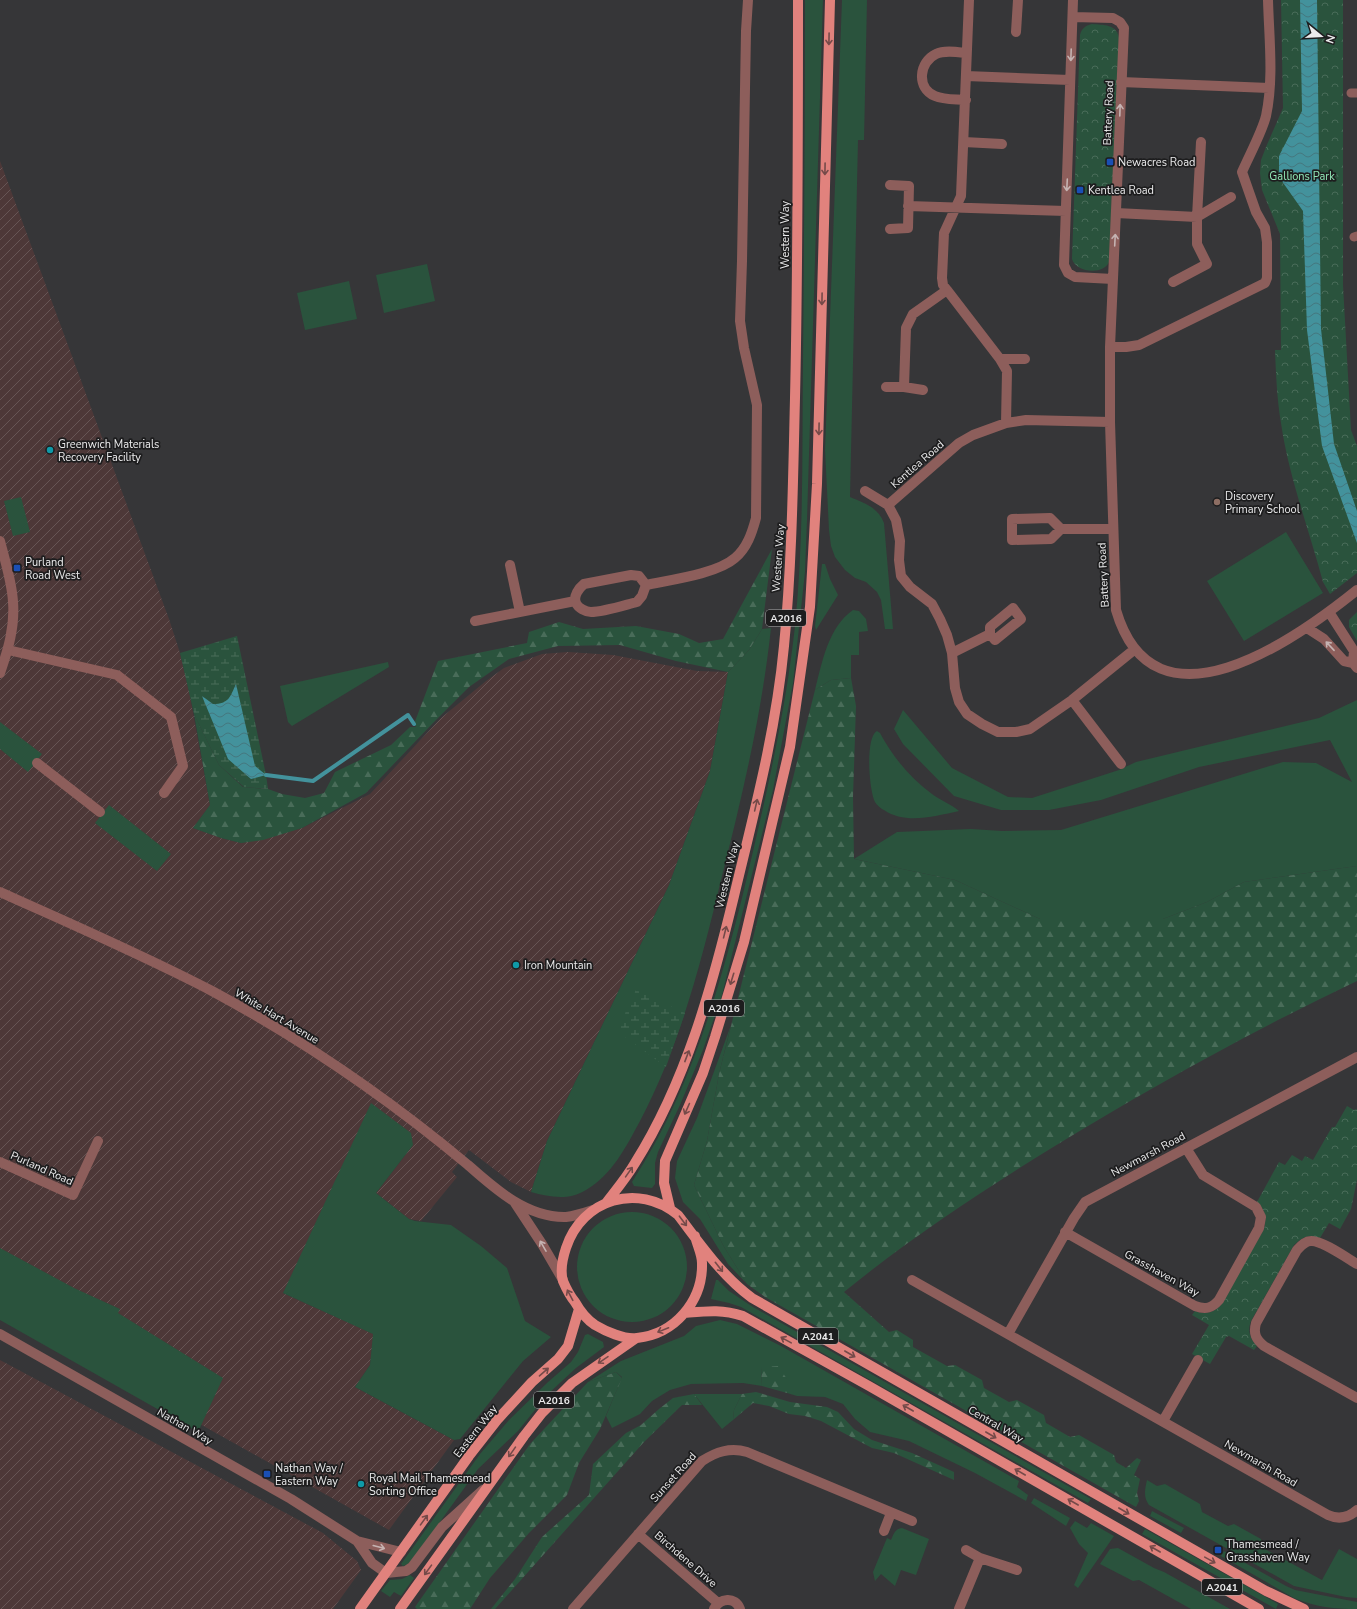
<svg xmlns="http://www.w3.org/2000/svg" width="1357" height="1609" viewBox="0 0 1357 1609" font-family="'Nunito Sans',sans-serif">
<defs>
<pattern id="industrial-furrows" width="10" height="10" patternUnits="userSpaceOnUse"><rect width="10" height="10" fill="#4d3838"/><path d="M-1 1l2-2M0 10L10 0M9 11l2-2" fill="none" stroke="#675555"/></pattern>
<pattern id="forest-firs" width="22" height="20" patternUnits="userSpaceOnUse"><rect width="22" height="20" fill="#2a533d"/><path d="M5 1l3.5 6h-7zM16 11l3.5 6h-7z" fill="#496c59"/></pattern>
<pattern id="wetland-marsh" width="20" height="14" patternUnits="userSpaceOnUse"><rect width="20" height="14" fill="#2a533d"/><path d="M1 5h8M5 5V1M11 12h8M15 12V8" fill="none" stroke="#496c59"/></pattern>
<pattern id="park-crowns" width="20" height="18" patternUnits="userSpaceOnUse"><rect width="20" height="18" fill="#2a533d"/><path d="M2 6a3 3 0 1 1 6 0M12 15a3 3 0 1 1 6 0" fill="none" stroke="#496c59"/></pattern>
<pattern id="water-waves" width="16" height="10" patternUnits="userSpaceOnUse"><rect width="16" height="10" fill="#43929c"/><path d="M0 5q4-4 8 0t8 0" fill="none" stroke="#44777e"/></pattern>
</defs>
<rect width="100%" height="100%" fill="#363638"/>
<!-- industrial -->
<path fill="url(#industrial-furrows)" d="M 0,161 L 169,619 L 180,653 L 190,696 L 210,805 L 193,828 L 221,838 L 241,843 L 302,828 L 370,794 L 441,718 L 486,681 L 504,668 L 542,654 L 568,652 L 613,655 L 697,671 L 728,672 L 710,771 L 669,885 L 547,1141 L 531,1192 L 511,1182 L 469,1150 L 452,1172 L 457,1177 L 421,1221 L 409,1219 L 376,1193 L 413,1145 L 283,1293 L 374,1334 L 370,1365 L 355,1387 L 454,1440 L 389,1530 L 0,1312 Z
M 0,1360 L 323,1533 L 357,1561 L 361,1570 L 333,1609 L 0,1609 Z"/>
<!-- grass -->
<path fill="#2a533d" d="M 805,0 L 823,0 L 807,520 L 805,572 L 793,683 L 773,790 L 722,995 L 703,1050 L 680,1105 L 658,1152 L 655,1163 L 655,1184 L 652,1188 L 634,1186 L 632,1182 C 689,1094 718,994 743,894 C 764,805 785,717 795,626 C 804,537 802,448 803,359 C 804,239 805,120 805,0 Z
M 842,0 L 867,0 L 864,140 L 858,140 L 850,497 C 864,503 878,507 884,523 L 893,629 L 885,629 L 881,600 L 877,592 L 866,582 L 855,578 L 845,570 L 835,557 L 831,546 L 829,530 L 825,450 Z
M 427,264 L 435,301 L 384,313 L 376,275 Z
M 349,281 L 357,319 L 305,330 L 297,293 Z
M 21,497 L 30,532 L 13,536 L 4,501 Z
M 1286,532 L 1323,593 L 1244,641 L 1207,581 Z
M 822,564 L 825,564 L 830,579 L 838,595 L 816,630 L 815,626 Z
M 853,610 L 859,611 L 866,619 L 868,631 L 859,632 L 859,655 L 851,655 L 851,678 L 831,680 L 815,690 C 822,663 828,627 853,610 Z
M 771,628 C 762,713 742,797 721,880 C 701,963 680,1045 640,1121 C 626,1147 612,1175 586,1190 C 568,1201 550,1197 531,1192 L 547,1141 L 669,885 L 710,771 L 728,672 L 749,650 L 762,629 Z
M 388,662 L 389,667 L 292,726 L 288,722 L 280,686 Z
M 1357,700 L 1357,866 L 1244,882 L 1207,902 L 1163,919 L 1040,919 L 955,880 L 854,859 L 897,832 L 971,829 L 1002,831 L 1061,830 L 1283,762 L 1316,763 L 1352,782 L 1330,740 L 1199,767 L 1101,800 L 1049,810 L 1001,810 L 954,796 L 903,744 L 894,729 L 903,710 L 952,768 L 1008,797 L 1032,798 L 1119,770 L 1136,762 L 1319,718 Z
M 0,722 L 42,754 L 28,772 L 0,749 Z
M 877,731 L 880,733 C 893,757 910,778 932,794 C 940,800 951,804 959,811 C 935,816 906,825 884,810 C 881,809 877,805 875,802 C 869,791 865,737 877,731 Z
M 109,805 L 171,854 L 157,871 L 95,823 Z
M 731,1025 L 719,1074 L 707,1141 L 694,1185 L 723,1245 L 747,1284 L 728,1264 L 700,1219 L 683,1202 L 675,1178 L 677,1161 L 697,1118 Z
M 371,1103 L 411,1133 L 413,1145 L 376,1193 L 409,1219 L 415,1221 L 451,1225 L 481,1246 L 507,1268 L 525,1321 L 551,1337 L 523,1361 L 460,1439 L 454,1440 L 355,1387 L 370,1365 L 373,1334 L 283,1293 Z
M577 1267a55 55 0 1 1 110 0a55 55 0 1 1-110 0Z
M 0,1248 L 74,1288 L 120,1309 L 118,1313 L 223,1378 L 198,1432 L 0,1320 Z
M 716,1280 L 718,1280 L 729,1291 L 753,1307 L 1091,1499 L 1088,1503 L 741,1307 L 729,1303 L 711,1299 Z
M 720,1320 L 737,1324 L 781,1346 L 1019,1481 L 1017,1487 L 1028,1495 L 1026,1501 L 975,1473 L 909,1441 L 870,1432 L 855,1419 L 843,1404 L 825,1397 L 797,1396 L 787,1393 L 787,1379 L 761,1367 L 762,1386 L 743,1383 L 691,1384 L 670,1390 L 652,1401 L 640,1414 L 612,1428 L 606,1416 L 622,1377 L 616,1372 L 588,1382 L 621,1361 L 684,1336 L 696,1326 Z
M 588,1334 L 603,1342 L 604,1347 L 576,1368 L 547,1395 L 518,1431 L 478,1469 L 414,1558 L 408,1564 L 403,1566 L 401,1564 L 480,1454 L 509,1420 L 548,1382 L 571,1362 L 578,1352 L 585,1335 Z
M 694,1394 L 742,1394 L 734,1410 L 733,1420 L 722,1429 Z
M 1147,1480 L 1157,1486 L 1165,1484 L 1200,1504 L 1202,1512 L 1228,1526 L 1234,1524 L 1261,1539 L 1263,1548 L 1322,1580 L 1339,1549 L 1357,1559 L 1357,1598 L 1346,1597 L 1294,1586 L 1149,1505 C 1143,1497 1145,1489 1147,1480 Z
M 1034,1498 L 1070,1518 L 1066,1526 L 1031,1503 Z
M 1152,1511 L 1184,1528 L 1181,1533 L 1150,1516 Z
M 1075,1521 L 1087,1528 L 1091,1523 L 1114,1536 L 1078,1588 L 1074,1585 L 1088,1553 L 1079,1544 L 1070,1528 Z
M 902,1528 L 929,1539 L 916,1575 L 901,1570 L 895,1586 L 881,1574 L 875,1581 L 873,1572 L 887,1538 L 891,1540 C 894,1533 895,1529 902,1528 Z
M 1145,1529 L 1278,1604 L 1276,1609 L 1142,1534 Z
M 1118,1548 L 1154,1568 L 1164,1572 L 1230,1609 L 1191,1609 L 1139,1580 L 1133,1581 L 1100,1564 L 1110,1549 Z
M 1224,1551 L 1286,1586 L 1295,1590 L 1357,1602 L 1357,1609 C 1335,1609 1315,1607 1294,1598 L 1221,1556 Z
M 410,1575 L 414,1578 L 401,1596 L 394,1592 L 390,1597 L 381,1591 L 390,1580 L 402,1579 Z"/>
<!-- forest -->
<path fill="url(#forest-firs)" d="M 772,549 L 762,629 L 749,650 L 728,672 L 676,661 L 620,645 L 558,646 L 509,659 L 469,687 L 433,723 L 366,793 L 302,828 L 263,840 L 241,843 L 221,838 L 193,828 L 210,805 L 194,714 L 219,765 L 243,787 L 268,789 L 282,794 L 305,798 L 324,793 L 335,772 L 391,745 L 410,727 L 416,727 L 414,724 L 438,661 L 527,643 L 529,632 L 559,622 L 583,629 L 636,626 L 679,634 L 699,643 L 723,639 Z
M 851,678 L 856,706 L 853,797 L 854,859 L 955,880 L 1040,919 L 1163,919 L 1207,902 L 1244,882 L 1357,866 L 1357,981 C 1252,1031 1149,1088 1050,1149 C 979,1193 909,1239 844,1292 L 889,1332 L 897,1330 L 913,1340 L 913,1347 L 947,1366 L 955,1365 L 982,1380 L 984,1388 L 1009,1402 L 1017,1400 L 1044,1415 L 1046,1423 L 1070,1437 L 1079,1435 L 1114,1455 L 1116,1462 L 1126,1468 L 1137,1458 L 1141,1460 L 1134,1475 L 1140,1479 L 1137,1493 L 1139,1501 L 1136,1507 L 765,1297 L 747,1284 L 723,1245 L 694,1185 L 707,1141 L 719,1074 L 815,690 L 831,680 Z
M 778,1366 L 787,1379 L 787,1393 L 762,1386 L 761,1367 Z
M 616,1372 L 622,1378 L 600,1429 L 579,1463 L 567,1495 L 529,1533 L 490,1578 L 470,1609 L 417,1609 L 415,1607 L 530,1444 L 588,1382 Z
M 756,1392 L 790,1402 L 827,1407 L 838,1412 L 854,1429 L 872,1440 L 912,1453 L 954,1472 L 954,1480 L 894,1453 L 872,1448 L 821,1421 L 805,1416 L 789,1414 L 769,1406 L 753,1403 L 733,1420 L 734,1410 L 742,1394 Z
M 694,1394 L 702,1405 L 682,1405 L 644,1442 L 495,1609 L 491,1609 L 515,1579 L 542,1537 L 589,1495 L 593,1464 L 626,1433 L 641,1425 L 659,1409 L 673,1398 Z"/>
<!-- wetland -->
<path fill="url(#wetland-marsh)" d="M 237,636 L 266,775 L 268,789 L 244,787 L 219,765 L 194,714 L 180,653 Z
M 636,990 L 685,1013 L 666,1067 L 617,1031 Z"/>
<!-- park -->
<path fill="url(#park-crowns)" d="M 1281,0 L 1343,0 L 1343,285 L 1351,430 L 1357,446 L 1357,573 L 1330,594 L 1323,582 C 1309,529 1289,478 1281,423 C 1277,399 1276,375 1275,350 L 1281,350 L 1280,234 L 1262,190 L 1260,173 L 1261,160 L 1266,147 L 1283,108 Z
M 1092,24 C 1103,25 1117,24 1119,38 L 1109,262 C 1104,275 1076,273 1072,259 L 1080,35 C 1082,28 1085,26 1092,24 Z
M 1357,612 L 1357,641 L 1349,627 L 1349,620 Z
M 1347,1106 L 1354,1110 L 1357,1109 L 1357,1180 L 1351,1209 L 1340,1229 L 1329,1223 L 1320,1238 C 1307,1235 1304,1236 1294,1245 L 1251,1321 C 1247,1331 1250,1338 1257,1346 L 1254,1350 L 1229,1336 L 1226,1337 L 1210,1364 L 1192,1354 L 1209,1325 L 1192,1315 L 1195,1311 C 1205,1315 1213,1313 1220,1306 L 1264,1229 C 1267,1218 1265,1209 1257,1202 L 1279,1162 L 1285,1165 L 1292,1155 L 1302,1161 L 1305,1156 L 1313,1160 L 1332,1127 L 1335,1127 Z"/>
<!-- water -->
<path fill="url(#water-waves)" d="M 1300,0 L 1317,0 L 1321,329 L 1334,444 L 1357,511 L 1357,543 L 1322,446 L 1307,330 L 1303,211 L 1279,177 L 1279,156 L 1302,111 Z
M 236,684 L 255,766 L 266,775 L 251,779 L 228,759 L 202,696 L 213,704 C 229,704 230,697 236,684 Z"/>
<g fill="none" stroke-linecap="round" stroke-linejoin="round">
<!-- stream -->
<path stroke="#43929c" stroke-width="4" d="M 266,775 L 313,781 L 408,715 L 414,724"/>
<!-- pedestrian -->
<path stroke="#8d5e5b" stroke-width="9" d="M 1351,93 L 1357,93
M 1354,237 L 1357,236"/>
<!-- minor -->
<path stroke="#8d5e5b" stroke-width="10" d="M 1073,0 L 1064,265 L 1068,273 L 1075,277 L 1113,279
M 1073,17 L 1113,18 L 1120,22 L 1124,28 L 1110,347 L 1110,422 L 1116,610 C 1154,740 1295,640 1357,590
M 1016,32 L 1018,0
M 966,76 L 1070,80
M 1121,82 L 1269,88
M 966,100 C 956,99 944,100 935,96 C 916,88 919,62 936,54 C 944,50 957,52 966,53
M 964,142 L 1002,144
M 890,185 L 909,186 L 908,228 L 890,229
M 908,206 L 1066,211
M 1116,213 L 1197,217 L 1201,142
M 1173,282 L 1207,264 L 1197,244 L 1197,217 L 1231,197
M 947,290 L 1000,359 L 1007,371 L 1006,423
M 1110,347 L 1126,347 L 1139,345 L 1265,283 L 1267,278 L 1267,242 L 1265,228 L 1256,212 L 1242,172 C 1249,156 1262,132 1266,116 C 1274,78 1269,38 1268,0
M 1000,359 L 1025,359
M 886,387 L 904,387 L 923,390
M 904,387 L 906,328 L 913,314 L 947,290 L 943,285 L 942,278 L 944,233 L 961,196 L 969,0
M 865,491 L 888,505 L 896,520 L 900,541 L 899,560 L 901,576 L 910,587 L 932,604 L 940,619 L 947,635 L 952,653 L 955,688 L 959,702 L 967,714 L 982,724 L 998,732 L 1016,732 L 1030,729 L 1072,700 L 1135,649
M 888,505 L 959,443 L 973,435 L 1006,423 L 1026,420 L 1110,422
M 1050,518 L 1061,529 L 1051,539 L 1012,540 L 1012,519 Z
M 1061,529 L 1113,529
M 510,565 L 520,612
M 631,575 L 639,576 L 646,585 L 642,596 L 637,602 C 625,605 604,612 591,612 C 586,612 578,608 576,603 C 573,596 579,588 584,584 Z
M 646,585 C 669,580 717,574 735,558 C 747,548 752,533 756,518 L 757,405 L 744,348 L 740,321 L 742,261 L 746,31 L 748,0
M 1329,612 L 1354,651 L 1353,663 L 1357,668
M 475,621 L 575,601
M 1307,628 L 1324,639 L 1344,661 L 1353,663
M 8,650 L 117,675 L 171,717 L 183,766 L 164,793
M 952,653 L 990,634 L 990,627 L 1013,608 L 1021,619 L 995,640 L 990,634
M 1072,700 L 1121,764
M 37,763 L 100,812
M 0,892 C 71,924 143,955 212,991 C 303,1040 389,1099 468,1165 C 495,1189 527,1218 566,1217 C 575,1216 584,1213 593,1210
M 0,1162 L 73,1195 L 98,1141
M 515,1203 L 542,1244 L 563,1280
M 1065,1232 L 1195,1306 C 1206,1310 1212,1308 1219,1300 L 1259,1228 L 1261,1217 L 1256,1207 L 1203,1175 L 1186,1148
M 1357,1264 C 1347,1258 1321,1240 1311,1241 C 1305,1241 1301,1246 1297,1250 L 1256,1323 C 1253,1334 1256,1339 1264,1346 L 1357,1398
M 912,1280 L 1328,1515 C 1339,1520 1348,1518 1357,1510
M 1008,1334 L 1074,1218 L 1085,1202 L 1357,1057
M 1163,1421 L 1198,1360
M 884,1531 L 891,1513
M 638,1534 L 718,1603
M 980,1558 L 1017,1570
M 573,1609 L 702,1461 C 716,1452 730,1447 747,1452 L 912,1521
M 714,1609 C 720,1598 735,1596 740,1609
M 959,1609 L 980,1558 L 966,1550"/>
<!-- tertiary -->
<path stroke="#8d5e5b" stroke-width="10" d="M 0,541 C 5,561 12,582 13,602 C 15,627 8,650 0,673
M 0,1334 L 291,1499 L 357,1541 L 401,1552
M 357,1541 L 372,1563 L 386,1573 L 406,1571 L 412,1567 L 442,1527 L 483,1490"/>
<!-- primary -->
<path stroke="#e1827d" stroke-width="10" d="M 606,1203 C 616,1190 627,1177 635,1163 C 686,1082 712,987 734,896 C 754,813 776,731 784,646 C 792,564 793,481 795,398 C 798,265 798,133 798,0
M 670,1208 L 664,1183 L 665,1161 L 703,1073 L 715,1037 L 744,942 L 790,747 L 810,607 L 817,484 L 830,0
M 695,1236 C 697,1245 702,1254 702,1263 C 703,1301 675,1334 637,1338 C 625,1340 605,1331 595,1325 C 586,1319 580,1311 575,1302 C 570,1296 566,1288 563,1281 C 560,1271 563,1257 566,1248 C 582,1199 638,1182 678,1215 C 701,1245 722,1276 752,1298 L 1266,1591 L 1304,1609
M 685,1313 C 707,1311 722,1309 743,1316 L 869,1386 L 1259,1609
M 360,1609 L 469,1456 L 498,1419 L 532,1382 L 558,1359 L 568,1346 L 579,1309
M 400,1609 L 524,1436 L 542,1413 L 572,1383 L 635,1339"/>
</g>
<!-- one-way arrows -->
<defs><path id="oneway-shaft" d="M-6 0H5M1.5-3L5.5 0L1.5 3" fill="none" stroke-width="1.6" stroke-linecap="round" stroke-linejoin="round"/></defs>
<g stroke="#754a49">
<use href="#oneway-shaft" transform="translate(829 39) rotate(91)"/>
<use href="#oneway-shaft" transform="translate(825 169) rotate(91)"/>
<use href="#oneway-shaft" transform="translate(822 299) rotate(91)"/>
<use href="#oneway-shaft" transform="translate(819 429) rotate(91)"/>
<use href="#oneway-shaft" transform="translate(756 805) rotate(-77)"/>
<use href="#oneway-shaft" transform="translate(725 932) rotate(-76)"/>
<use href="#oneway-shaft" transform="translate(732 979) rotate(107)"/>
<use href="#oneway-shaft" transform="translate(687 1056) rotate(-69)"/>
<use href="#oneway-shaft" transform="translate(687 1109) rotate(114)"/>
<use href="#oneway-shaft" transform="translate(629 1172) rotate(-55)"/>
<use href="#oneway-shaft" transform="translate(683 1221) rotate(53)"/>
<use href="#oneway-shaft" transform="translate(719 1267) rotate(52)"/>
<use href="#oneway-shaft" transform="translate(570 1295) rotate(-118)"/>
<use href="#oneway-shaft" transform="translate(663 1330) rotate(158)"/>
<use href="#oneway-shaft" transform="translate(786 1340) rotate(-151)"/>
<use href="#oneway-shaft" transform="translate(850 1354) rotate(30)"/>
<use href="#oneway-shaft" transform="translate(603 1360) rotate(146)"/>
<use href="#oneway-shaft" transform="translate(544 1372) rotate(-41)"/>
<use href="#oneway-shaft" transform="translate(908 1408) rotate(-150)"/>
<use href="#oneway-shaft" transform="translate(991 1435) rotate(30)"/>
<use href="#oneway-shaft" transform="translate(512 1452) rotate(125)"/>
<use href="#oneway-shaft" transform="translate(1020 1472) rotate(-150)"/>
<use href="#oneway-shaft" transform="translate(1073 1502) rotate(-150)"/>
<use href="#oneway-shaft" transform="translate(1124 1511) rotate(30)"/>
<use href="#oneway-shaft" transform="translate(424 1520) rotate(-54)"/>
<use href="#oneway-shaft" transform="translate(1155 1549) rotate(-150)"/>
<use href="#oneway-shaft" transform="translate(1210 1560) rotate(29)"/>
<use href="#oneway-shaft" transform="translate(428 1570) rotate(126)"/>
</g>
<g stroke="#c5b3b2">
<use href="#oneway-shaft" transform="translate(1071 55) rotate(92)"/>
<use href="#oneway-shaft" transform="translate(1120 110) rotate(-88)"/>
<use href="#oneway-shaft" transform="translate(1067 185) rotate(93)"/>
<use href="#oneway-shaft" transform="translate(1115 240) rotate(-87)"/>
<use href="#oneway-shaft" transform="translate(1330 646) rotate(-133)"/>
<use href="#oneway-shaft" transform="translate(543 1246) rotate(-120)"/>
<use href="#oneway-shaft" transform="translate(379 1547) rotate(15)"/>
</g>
<!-- markers -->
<g fill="#1a4fb4" stroke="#1d1d1e" stroke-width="1.5">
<rect x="1106" y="158" width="8" height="8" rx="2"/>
<rect x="1076" y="186" width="8" height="8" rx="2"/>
<rect x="13" y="564" width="8" height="8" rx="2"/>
<rect x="263" y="1470" width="8" height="8" rx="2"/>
<rect x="1214" y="1546" width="8" height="8" rx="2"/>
</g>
<g fill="#0f9aa8" stroke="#1d1d1e" stroke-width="1.5">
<circle cx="50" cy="450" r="4"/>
<circle cx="516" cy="965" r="4"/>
<circle cx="361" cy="1484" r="4"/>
</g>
<circle fill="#8d6e63" stroke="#1d1d1e" stroke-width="1.5" cx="1217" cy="502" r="4"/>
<g text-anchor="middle" stroke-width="3.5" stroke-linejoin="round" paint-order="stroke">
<!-- shield labels -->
<g fill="#1d1d1e" stroke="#adadae" stroke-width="1">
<rect x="766" y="610" width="40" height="16" rx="3"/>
<rect x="704" y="1000" width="40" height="16" rx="3"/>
<rect x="798" y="1328" width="40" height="16" rx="3"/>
<rect x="534" y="1392" width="40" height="16" rx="3"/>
<rect x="1202" y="1579" width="40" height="16" rx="3"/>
</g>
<g font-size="10" font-weight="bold" fill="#ebebec">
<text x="786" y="622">A2016</text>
<text x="724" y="1012">A2016</text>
<text x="818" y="1340">A2041</text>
<text x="554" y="1404">A2016</text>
<text x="1222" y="1591">A2041</text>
</g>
<!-- street labels -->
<g font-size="11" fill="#ebebec" stroke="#1d1d1e">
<text transform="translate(1108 113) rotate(-88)" y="4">Battery Road</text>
<text transform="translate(785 235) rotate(-90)" y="4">Western Way</text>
<text transform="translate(917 464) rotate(-41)" y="4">Kentlea Road</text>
<text transform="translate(778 558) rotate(-86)" y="4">Western Way</text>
<text transform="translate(1103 575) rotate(-93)" y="4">Battery Road</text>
<text transform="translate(727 875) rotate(-76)" y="4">Western Way</text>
<text transform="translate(277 1016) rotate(31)" y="4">White Hart Avenue</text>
<text transform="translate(1148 1154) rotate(-28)" y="4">Newmarsh Road</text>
<text transform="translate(42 1168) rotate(24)" y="4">Purland Road</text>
<text transform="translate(1162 1273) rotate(29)" y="4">Grasshaven Way</text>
<text transform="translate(996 1424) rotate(30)" y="4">Central Way</text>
<text transform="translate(185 1426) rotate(30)" y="4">Nathan Way</text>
<text transform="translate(475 1431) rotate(-52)" y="4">Eastern Way</text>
<text transform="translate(1261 1463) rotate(30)" y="4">Newmarsh Road</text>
<text transform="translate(673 1477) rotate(-48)" y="4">Sunset Road</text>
<text transform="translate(686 1559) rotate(41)" y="4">Birchdene Drive</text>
</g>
<!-- poi labels -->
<g font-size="11" fill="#ebebec" stroke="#1d1d1e" text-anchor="start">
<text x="1118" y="166">Newacres Road</text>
<text x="1088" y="194">Kentlea Road</text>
<text x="58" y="448">Greenwich Materials<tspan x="58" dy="13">Recovery Facility</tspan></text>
<text x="1225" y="500">Discovery<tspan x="1225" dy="13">Primary School</tspan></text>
<text x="25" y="566">Purland<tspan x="25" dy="13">Road West</tspan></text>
<text x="524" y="969">Iron Mountain</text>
<text x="275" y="1472">Nathan Way /<tspan x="275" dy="13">Eastern Way</tspan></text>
<text x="369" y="1482">Royal Mail Thamesmead<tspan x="369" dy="13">Sorting Office</tspan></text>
<text x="1226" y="1548">Thamesmead /<tspan x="1226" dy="13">Grasshaven Way</tspan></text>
</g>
<!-- park labels -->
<g font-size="11" fill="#92e8b7" stroke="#1d1d1e">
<text x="1302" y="180">Gallions Park</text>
</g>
</g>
<!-- north arrow -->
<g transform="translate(1321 36) rotate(108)" stroke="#1d1d1e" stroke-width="3" paint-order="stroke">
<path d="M0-3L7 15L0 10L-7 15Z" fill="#ebebec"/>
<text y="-6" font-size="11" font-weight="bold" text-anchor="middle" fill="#ebebec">N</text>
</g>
</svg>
